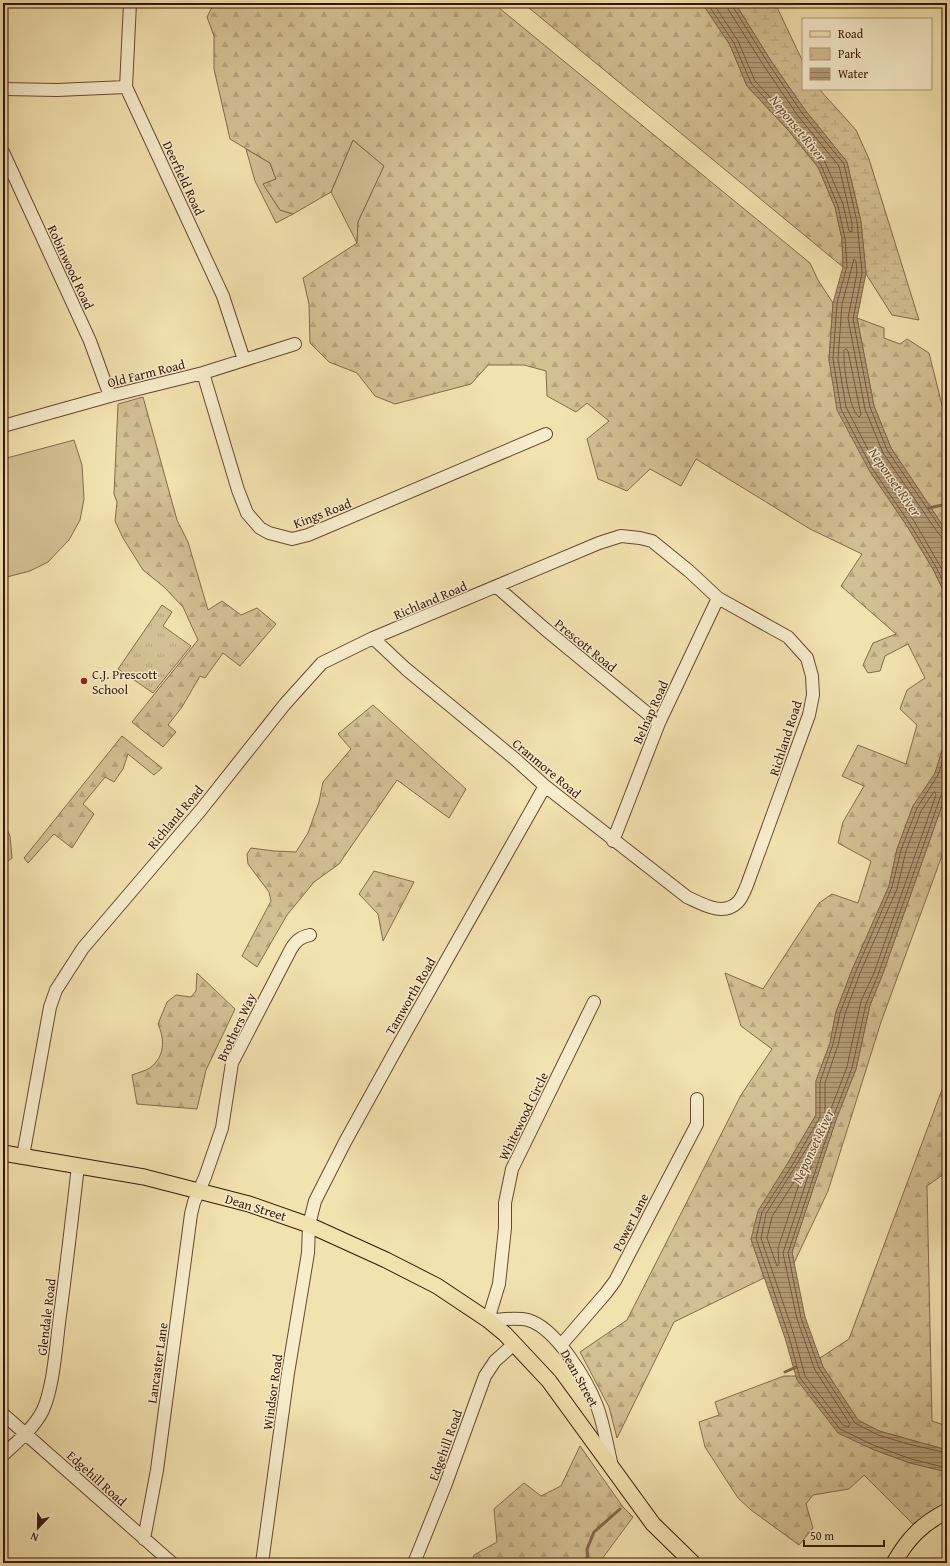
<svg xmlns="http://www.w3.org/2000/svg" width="950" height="1566" viewBox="0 0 950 1566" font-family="'Gentium Book Plus',serif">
<defs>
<pattern id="forest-firs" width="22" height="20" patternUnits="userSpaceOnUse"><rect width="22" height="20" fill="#d2bf92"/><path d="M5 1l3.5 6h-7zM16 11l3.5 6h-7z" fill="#b5a37c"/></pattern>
<pattern id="wetland-marsh" width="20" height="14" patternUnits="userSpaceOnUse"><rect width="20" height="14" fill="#d2bf92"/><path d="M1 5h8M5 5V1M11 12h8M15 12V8" fill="none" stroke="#b5a37c"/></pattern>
<pattern id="park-tufts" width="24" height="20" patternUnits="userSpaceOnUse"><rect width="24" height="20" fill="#d2bf92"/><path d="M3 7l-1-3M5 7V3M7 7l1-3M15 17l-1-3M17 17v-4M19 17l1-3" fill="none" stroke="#b5a37c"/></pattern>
<pattern id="water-rules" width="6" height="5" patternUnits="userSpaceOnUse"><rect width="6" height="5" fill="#b29c76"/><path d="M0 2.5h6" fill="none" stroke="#927e5f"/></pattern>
</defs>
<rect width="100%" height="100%" fill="#f2e2af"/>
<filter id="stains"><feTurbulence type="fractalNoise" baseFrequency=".005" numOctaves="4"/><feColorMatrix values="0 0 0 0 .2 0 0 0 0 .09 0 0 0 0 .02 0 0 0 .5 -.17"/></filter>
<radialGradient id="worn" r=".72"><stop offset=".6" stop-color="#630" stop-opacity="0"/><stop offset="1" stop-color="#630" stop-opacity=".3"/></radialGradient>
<!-- grass -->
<path fill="#d2bf92" stroke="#846a4c" d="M 353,140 L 384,166 L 358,222 L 357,243 L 331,192 Z
M 246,149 L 270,163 L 276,179 L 263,184 L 280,210 L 293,214 L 276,223 L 255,181 Z
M 74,440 L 82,465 L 84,499 L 80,520 L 69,540 L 48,562 L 30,571 L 3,578 L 3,459 Z
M 3,821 L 10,836 L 12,858 L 3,865 Z"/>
<!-- forest -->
<path fill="url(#forest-firs)" stroke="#846a4c" d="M 214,3 L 493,3 L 810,263 L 818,280 L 833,303 L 829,360 L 869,470 L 907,526 L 933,569 L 947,598 L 947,735 L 935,774 L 913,806 L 897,849 L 889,886 L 852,970 L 836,1012 L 830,1043 L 816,1081 L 816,1115 L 789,1161 L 751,1239 L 764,1278 L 674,1322 L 617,1438 L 609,1407 L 580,1352 L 627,1320 L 741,1095 L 772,1049 L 741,1026 L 725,973 L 763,989 L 819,903 L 832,894 L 858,903 L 871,861 L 838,843 L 843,822 L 864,786 L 842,776 L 858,745 L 906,764 L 917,725 L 900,709 L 907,690 L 925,678 L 908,644 L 885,656 L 880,671 L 868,673 L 863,665 L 873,643 L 896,634 L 841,586 L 862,554 L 810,529 L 696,459 L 681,486 L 650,469 L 627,491 L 598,479 L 587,439 L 609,421 L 587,403 L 576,412 L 547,396 L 546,371 L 524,365 L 488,365 L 471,384 L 395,404 L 375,396 L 357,373 L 329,362 L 310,343 L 309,304 L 303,278 L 357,243 L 358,222 L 384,166 L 353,140 L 331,192 L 293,214 L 280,210 L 263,184 L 276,179 L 270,163 L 230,139 L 214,69 L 214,36 L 207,17 Z
M 523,3 L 702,3 L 730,45 L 747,86 L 789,131 L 818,167 L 835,207 L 842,239 L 843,267 Z
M 857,318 L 884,328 L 884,338 L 900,344 L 907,339 L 929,353 L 947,425 L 947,532 L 891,448 L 874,406 Z
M 143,397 L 177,520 L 188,542 L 208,610 L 222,601 L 241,615 L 257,608 L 276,624 L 240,666 L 223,653 L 205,678 L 200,676 L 182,707 L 168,725 L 176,732 L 163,747 L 132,722 L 198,640 L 183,607 L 164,587 L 143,570 L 123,538 L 115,521 L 117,502 L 114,494 L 118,404 Z
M 373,705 L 466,789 L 449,818 L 397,780 L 339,864 L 314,882 L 287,915 L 257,967 L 242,956 L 271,901 L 269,892 L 248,864 L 247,854 L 251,848 L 274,851 L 296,852 L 308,833 L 319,802 L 323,782 L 351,749 L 338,734 Z
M 122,736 L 162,768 L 154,775 L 128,754 L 123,769 L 114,782 L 105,777 L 83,804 L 94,814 L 72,848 L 54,834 L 28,863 L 24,858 Z
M 947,791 L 947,842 L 881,1022 L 828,1191 L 794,1263 L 792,1252 L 837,1117 L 856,1069 L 870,1005 L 882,976 Z
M 374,871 L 414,882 L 383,941 L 378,914 L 359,894 Z
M 197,973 L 235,1009 L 206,1070 L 197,1109 L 137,1104 L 132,1075 C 137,1073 145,1071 150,1068 C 165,1056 165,1040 158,1024 L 167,1002 L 176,995 L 191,997 L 196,991 Z
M 947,1076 L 947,1176 L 941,1176 L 927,1186 L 932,1421 L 947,1426 L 947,1450 L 879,1431 L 858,1420 L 823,1367 L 820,1358 L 849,1339 Z
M 784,1376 L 796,1376 L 797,1380 L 872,1449 L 910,1463 L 947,1472 L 947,1505 L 913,1524 L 864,1475 L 849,1489 L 813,1495 L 806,1504 L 813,1528 L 799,1545 L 751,1510 L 738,1498 L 705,1447 L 699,1422 L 719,1415 L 715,1402 Z
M 580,1446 L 623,1507 L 633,1517 L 599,1563 L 471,1563 L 474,1555 L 497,1542 L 494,1509 L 524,1483 L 541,1496 L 561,1486 Z"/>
<!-- wetland -->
<path fill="url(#wetland-marsh)" stroke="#846a4c" d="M 735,3 L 775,3 L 803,62 L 803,89 L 819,89 L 856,130 L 869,159 L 919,320 L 892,315 L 866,274 L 861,222 L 847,162 L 805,110 L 771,61 Z"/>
<!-- park -->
<path fill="url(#park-tufts)" stroke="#846a4c" d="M 162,605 L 172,612 L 163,626 L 191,646 L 153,693 L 118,669 Z"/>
<!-- water -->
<path fill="url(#water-rules)" stroke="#81664a" d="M 702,3 L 735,3 L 771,61 L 805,110 L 847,162 L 861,222 L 866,273 L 857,318 L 874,406 L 891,448 L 947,532 L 947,598 L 933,569 L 907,526 L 869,470 L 837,410 L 829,360 L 833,303 L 843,267 L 842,239 L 835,207 L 818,167 L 789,131 L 747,86 L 730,45 Z
M 947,735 L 947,791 L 882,976 L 870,1005 L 856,1069 L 837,1117 L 792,1252 L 805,1317 L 823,1367 L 858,1420 L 879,1431 L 947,1450 L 947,1472 L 910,1463 L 872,1449 L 838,1433 L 797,1380 L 785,1338 L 751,1239 L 758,1211 L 789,1161 L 816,1115 L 816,1081 L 830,1043 L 836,1012 L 852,970 L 889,886 L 897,849 L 913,806 L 935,773 Z"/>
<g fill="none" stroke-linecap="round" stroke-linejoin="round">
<!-- shore -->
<path stroke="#74583e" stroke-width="1" d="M 707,3 L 734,43 L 751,83 L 792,128 L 821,165 L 838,206 L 845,239 L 847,266 L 837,303 L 833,359 L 841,409 L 872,468 L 910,524 L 936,567 L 947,589
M 713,3 L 738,41 L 755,81 L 796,125 L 825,162 L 843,204 L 849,231 L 852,232 L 852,223 L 839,166 L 798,116 L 764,66 L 728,9 L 727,3
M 732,3 L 733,7 L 768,63 L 802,113 L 844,164 L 857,222 L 862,273 L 853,319 L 870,407 L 887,450 L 942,530 L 947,532
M 846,349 L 848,351 L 861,415 L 859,417 C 849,410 843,364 844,351 Z
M 947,537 L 942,537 L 938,533 L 883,453 L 865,409 L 848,318 L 857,273 L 856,261 L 854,259 L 842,304 L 838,359 L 846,407 L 876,465 L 914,521 L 947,578
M 947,748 L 938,775 L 917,808 L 901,850 L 892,887 L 856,971 L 840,1013 L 833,1044 L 820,1082 L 820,1117 L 793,1164 L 762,1212 L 756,1238 L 789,1337 L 800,1378 L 840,1429 L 873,1445 L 911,1459 L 947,1468
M 935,792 L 936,795 L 874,973 L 861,1001 L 847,1067 L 829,1114 L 826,1115 L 825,1113 L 825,1083 L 838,1045 L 845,1014 L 860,973 L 897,889 L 906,851 L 921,811 L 933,793 Z
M 947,792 L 944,792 L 941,795 L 878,975 L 866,1004 L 852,1068 L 834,1115 L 788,1253 L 801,1318 L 819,1368 L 855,1423 L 878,1435 L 908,1444 L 947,1453
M 822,1124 L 824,1127 L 783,1253 L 797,1319 L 815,1370 L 850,1424 L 848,1427 L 843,1425 L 805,1376 L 794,1335 L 761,1238 L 766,1214 Z
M 796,1179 L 798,1178 L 800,1181 L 778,1248 L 779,1264 L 777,1266 L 767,1238 L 772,1217 Z"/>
<!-- stream -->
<path stroke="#81664a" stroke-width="3" d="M 929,508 L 947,504
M 785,1372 L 796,1367
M 588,1563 L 587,1549 L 594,1532 L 620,1509"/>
<defs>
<path id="minor" d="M 130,3 L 126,87 L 223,296 L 244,360
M 3,89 L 57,90 L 126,87
M 3,152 L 90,341 L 110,396
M 203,373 L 238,490 L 247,513 L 260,528 L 269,533 L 292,539 L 308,535 L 546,434
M 3,426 L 110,396 L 203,373 L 295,344
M 497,587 L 545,629 L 659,723
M 613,841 L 659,723 L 718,598
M 594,1002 L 512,1169 L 505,1203 L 505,1228 L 499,1284 L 488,1320 C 500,1320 515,1317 528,1320 C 556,1328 587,1380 597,1406 C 604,1425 607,1446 612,1466
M 23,1156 L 50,1007 L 56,990 L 83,948 L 200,811 L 285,704 L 322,663 L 373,638 L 599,543 L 621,536 L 640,538 L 652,541 L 689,571 L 718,598 L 788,637 L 807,658 L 812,676 L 813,695 L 809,715 L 747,885 C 745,890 742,898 738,902 C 723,917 702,904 687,897 L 545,786 L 515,759 L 406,669 L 373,638
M 561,1345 L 606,1293 L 615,1281 L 697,1124 L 697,1099
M 3,1414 L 172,1563
M 3,1455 C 18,1441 34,1428 43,1410 C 53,1388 56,1348 59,1323 C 66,1271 72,1218 78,1166
M 144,1539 L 157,1470 L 191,1214 L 194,1202 L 205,1177 L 222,1128 L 232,1063 L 291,949 C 296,941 300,937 310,935
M 262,1563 L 288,1373 L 308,1253 L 309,1225 L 315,1201 L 345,1142 L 398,1046 L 545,786
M 414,1563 L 445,1486 L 485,1376 L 495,1361 L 514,1344"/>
<path id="major" d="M 3,1153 L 144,1177 L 249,1204 L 309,1225 L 386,1260 L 437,1286 L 488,1320 L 505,1334 L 549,1381 L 653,1524 L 693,1563
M 894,1563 C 908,1538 922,1524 947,1511"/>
</defs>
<!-- minor casing -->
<use href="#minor" stroke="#664831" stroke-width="14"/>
<!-- major casing -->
<use href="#major" stroke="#371507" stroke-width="17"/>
<!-- minor -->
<use href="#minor" stroke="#f7eccb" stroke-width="12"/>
<!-- major -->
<use href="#major" stroke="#f2e2af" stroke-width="15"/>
</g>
<!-- markers -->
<circle fill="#8f2418" stroke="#f7eccb" stroke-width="1.5" cx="84" cy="681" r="4"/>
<g text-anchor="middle" stroke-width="3" stroke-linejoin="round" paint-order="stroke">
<!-- street labels -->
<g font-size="13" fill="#371507" stroke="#f7eccb">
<text transform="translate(184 178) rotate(65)" y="5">Deerfield Road</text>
<text transform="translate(71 267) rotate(65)" y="5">Robinwood Road</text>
<text transform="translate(146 373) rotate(-14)" y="5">Old Farm Road</text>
<text transform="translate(322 513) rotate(-21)" y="5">Kings Road</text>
<text transform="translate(430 600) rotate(-23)" y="5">Richland Road</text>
<text transform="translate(586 645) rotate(39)" y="5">Prescott Road</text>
<text transform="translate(650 712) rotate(-66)" y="5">Belnap Road</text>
<text transform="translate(785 738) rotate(-72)" y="5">Richland Road</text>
<text transform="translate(547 768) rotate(40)" y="5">Cranmore Road</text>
<text transform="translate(175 817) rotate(-50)" y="5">Richland Road</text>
<text transform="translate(410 996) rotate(-60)" y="5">Tamworth Road</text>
<text transform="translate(236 1027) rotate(-65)" y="5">Brothers Way</text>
<text transform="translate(523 1116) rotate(-64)" y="5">Whitewood Circle</text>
<text transform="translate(256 1207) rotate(17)" y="5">Dean Street</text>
<text transform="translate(630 1222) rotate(-63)" y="5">Power Lane</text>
<text transform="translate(46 1317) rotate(-83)" y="5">Glendale Road</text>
<text transform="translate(157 1363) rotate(-82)" y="5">Lancaster Lane</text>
<text transform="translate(580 1378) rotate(61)" y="5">Dean Street</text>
<text transform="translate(272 1392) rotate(-82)" y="5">Windsor Road</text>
<text transform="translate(445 1445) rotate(-70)" y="5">Edgehill Road</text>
<text transform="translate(97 1478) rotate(42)" y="5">Edgehill Road</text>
</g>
<!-- poi labels -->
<g font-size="13" fill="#371507" stroke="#f7eccb" text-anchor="start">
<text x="92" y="679">C.J. Prescott<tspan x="92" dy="15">School</tspan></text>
</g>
<!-- water labels -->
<g font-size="14" font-style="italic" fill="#684b33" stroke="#f7eccb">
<text transform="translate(798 128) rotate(51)" y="5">Neponset River</text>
<text transform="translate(895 482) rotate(55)" y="5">Neponset River</text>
<text transform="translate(813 1146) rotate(-65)" y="5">Neponset River</text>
</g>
</g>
<!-- margin -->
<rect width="950" height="1566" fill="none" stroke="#f2e2af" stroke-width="16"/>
<rect x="4" y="4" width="942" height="1558" fill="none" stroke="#371507" stroke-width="2"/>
<rect x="8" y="8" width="934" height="1550" fill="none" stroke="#371507"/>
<!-- legend -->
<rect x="802" y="18" width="130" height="72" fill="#f7eccb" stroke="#aa967d"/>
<rect x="810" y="31" width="20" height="6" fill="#f2e2af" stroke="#aa967d"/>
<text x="838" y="38" font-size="12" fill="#371507">Road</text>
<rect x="810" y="48" width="20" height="12" fill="url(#park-tufts)" stroke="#aa967d"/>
<text x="838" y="58" font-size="12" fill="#371507">Park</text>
<rect x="810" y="68" width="20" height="12" fill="url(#water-rules)" stroke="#aa967d"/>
<text x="838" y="78" font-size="12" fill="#371507">Water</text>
<!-- north arrow -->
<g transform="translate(38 1528) rotate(202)" stroke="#f7eccb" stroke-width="3" paint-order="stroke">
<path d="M0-3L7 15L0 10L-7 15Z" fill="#371507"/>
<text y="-6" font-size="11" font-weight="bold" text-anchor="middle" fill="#371507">N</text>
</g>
<!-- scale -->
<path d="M804 1540v6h80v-6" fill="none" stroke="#371507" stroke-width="2"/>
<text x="810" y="1540" font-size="12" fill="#371507" stroke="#f7eccb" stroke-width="3" paint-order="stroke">50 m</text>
<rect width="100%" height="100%" filter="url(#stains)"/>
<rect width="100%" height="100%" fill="url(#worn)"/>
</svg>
